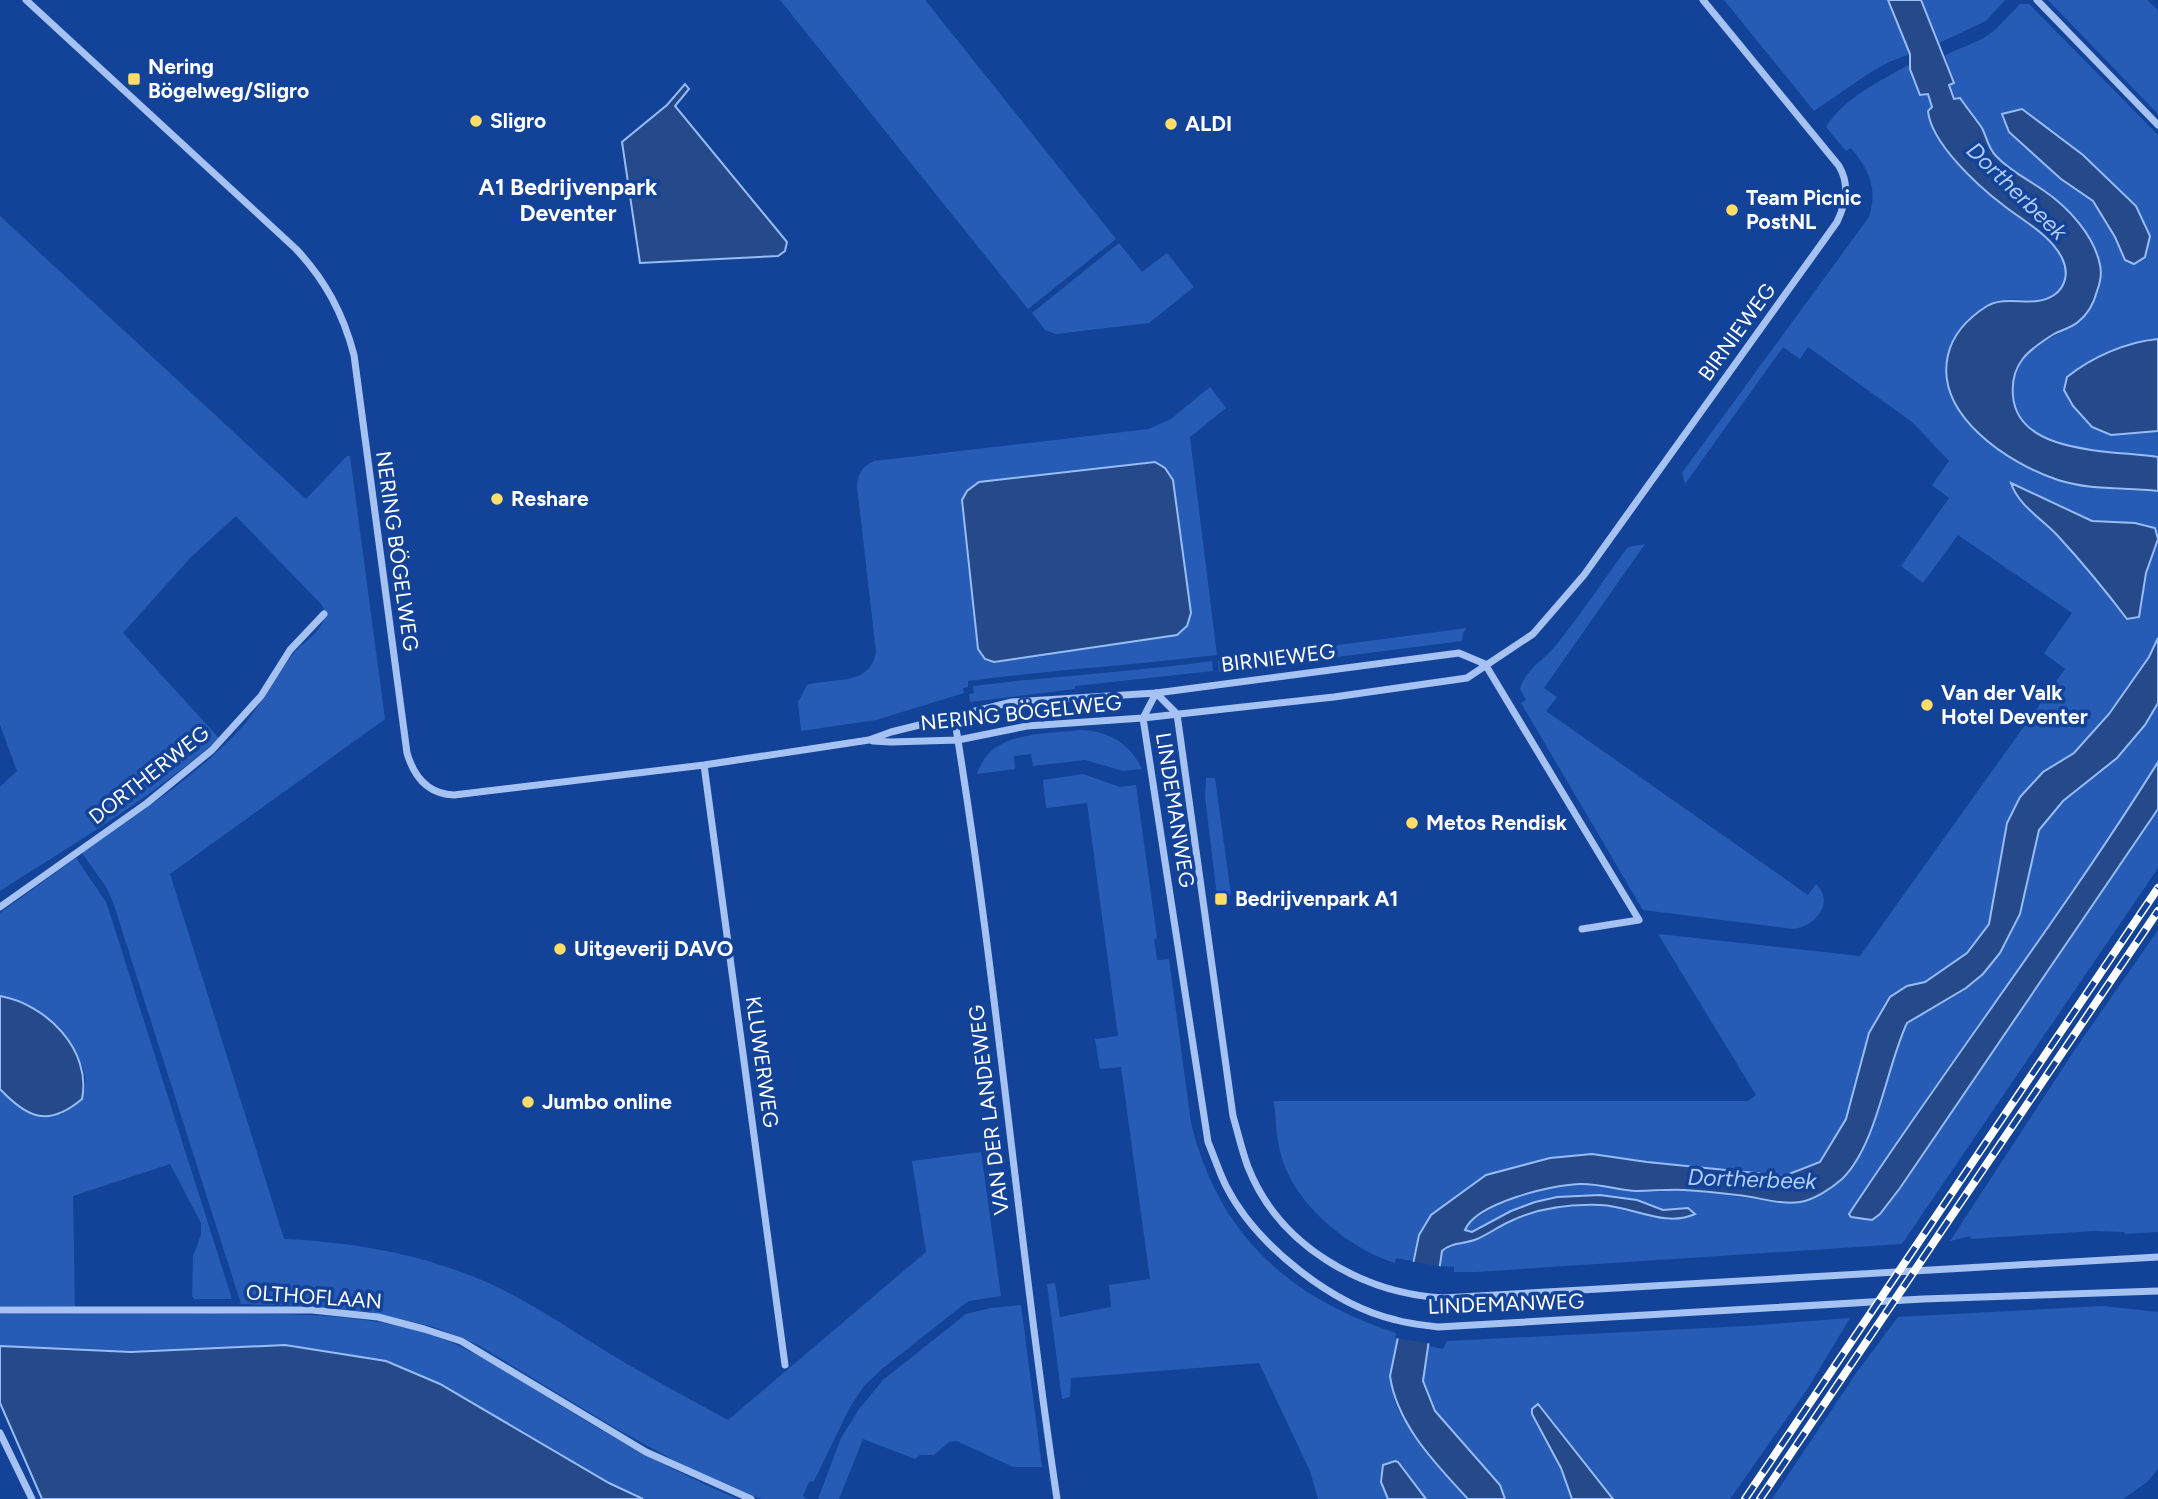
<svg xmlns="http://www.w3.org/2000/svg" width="2158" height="1499" viewBox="0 0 2158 1499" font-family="Figtree,sans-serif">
<rect width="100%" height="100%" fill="#134398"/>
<!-- green -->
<path fill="#265cb6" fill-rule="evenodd" d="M 780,0 L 925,0 L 1116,239 L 1028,309 Z
M 1724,0 L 1888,0 L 1910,54 L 1889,62 L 1871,72 L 1814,111 Z
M 1921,0 L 2005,0 L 1986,21 L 1939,43 Z
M 2048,0 L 2147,0 L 2158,10 L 2158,114 Z
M 2020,4 L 2029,4 L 2158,135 L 2158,339 L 2144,340 L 2092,427 L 2111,435 L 2158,431 L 2158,457 C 2144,454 2130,454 2116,454 C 2096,453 2078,448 2059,442 C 2032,433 2011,418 2012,387 C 2013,378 2014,369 2019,361 C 2034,343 2058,336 2076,323 C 2096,309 2106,274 2096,252 C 2086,227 2063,202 2041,188 C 2026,179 2011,171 1998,158 C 1987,148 1986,134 1977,122 C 1965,107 1956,104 1949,85 L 1954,83 L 1945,55 L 1980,40 L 1994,31 ZM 2022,109 L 2083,155 L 2136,206 L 2150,236 L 2125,260 L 2115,237 L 2093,201 L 2061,179 L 2009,132 L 2002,114 Z
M 1908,65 L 1920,95 L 1927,93 L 1932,107 L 1928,111 C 1932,144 1976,181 2000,202 C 2019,219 2075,249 2066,281 C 2058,309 2024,297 2004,300 C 1989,302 1968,316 1960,329 C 1956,336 1955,347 1953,355 C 1947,375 1946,387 1956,406 L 2116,490 L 2158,491 L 2158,638 L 2149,657 L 2109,714 L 2074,753 L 2043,772 L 2020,797 L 2007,823 L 1989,924 L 1967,953 L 1925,982 L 1907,986 L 1869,1033 L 1846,1119 L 1820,1162 L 1784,1176 L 1647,1162 L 1592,1154 L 1419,1235 L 1412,1261 L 1396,1258 L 1395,1263 C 1348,1248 1294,1204 1281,1155 C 1276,1138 1276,1118 1274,1101 L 1748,1101 L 1756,1095 L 1658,934 L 1860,956 L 2065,669 L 2044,653 L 2072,613 L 1958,535 L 1923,583 L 1901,566 L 1949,498 L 1932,485 L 1949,461 L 1912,422 L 1808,347 L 1800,359 L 1783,347 L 1685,484 L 1682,473 L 1684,470 L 1869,217 C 1878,188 1869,170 1851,148 L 1846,151 L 1826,127 C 1845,97 1879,82 1908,65 ZM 2012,484 L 2092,521 L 2158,539 L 2146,573 L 2139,617 L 2126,619 C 2105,590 2082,562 2058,536 C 2043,519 2019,505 2012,484 Z
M 0,216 L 306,499 L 347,456 L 350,456 L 385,719 L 170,874 L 284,1239 C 348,1242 411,1252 472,1276 C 520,1295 563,1325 607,1352 C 647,1376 687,1398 728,1420 L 926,1252 L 912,1161 L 981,1152 L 1001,1296 L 969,1301 L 963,1305 L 882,1369 L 864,1386 L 850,1407 L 814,1481 L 809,1482 L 803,1496 L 807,1499 L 762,1499 L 738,1491 L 677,1462 L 617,1429 L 478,1345 L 434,1327 L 370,1312 L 308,1306 L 241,1304 L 113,902 L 106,887 L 82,853 C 137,814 195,778 241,728 C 262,705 274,677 293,654 C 305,640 335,624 321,604 L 236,516 L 191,557 L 123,633 L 219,738 C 152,798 75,843 0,891 L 0,787 L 17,771 L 0,725 Z
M 1119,243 L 1142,272 L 1167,253 L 1194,287 L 1149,323 L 1056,334 L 1045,330 L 1032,313 Z
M 1210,387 L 1226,408 L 1190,437 L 1217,655 C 1134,665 1051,670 968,681 L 968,687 L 963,688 L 964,693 L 876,720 L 801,731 L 798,702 L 807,685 C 834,677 870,687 876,652 L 857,486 C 858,473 862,467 874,461 L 1149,429 L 1171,419 ZM 1155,462 L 1165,468 L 1173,480 L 1191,613 L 1187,626 L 1177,635 L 994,662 L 985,659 L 978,649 L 962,500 L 967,491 L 979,482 Z
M 1645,544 L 1544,688 L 1557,697 L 1546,711 L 1808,895 L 1816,884 C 1835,903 1816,925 1794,929 L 1643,910 L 1521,703 L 1526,700 L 1520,689 C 1525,670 1544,660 1557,644 C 1582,613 1604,579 1628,547 Z
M 1467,628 L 1463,633 L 1462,641 L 1219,672 L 1218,661 Z
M 1212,661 L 1213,671 L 1075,686 L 1075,689 L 970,702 L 969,694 L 974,693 L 973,686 C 1053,676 1132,672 1212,661 Z
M 2158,703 L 2158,762 L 2109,841 L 1939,1080 L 1849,1214 L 1880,1214 L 1900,1188 L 2158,809 L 2158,868 L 1902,1244 L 1476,1272 L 1454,1272 L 1454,1267 L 1440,1266 L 1442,1251 L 1448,1246 L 1476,1239 L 1509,1221 L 1541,1209 L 1601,1205 L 1627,1208 L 1669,1220 L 1681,1208 L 1663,1210 L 1637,1200 L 1600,1195 L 1557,1197 L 1471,1232 L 1465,1230 L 1469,1223 L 1498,1204 L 1537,1190 L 1580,1184 L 1660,1192 L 1682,1189 L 1769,1201 L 1801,1202 L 1841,1179 L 1851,1167 L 1867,1138 L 1907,1023 L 1966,988 L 1983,974 L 2000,953 L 2020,914 L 2039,830 L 2063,801 L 2117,758 L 2145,725 Z
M 1080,730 C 1108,731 1130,743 1142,769 L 1123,771 L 1085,760 L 1033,766 L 1031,754 L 1014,756 L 1015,769 L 977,774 C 991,730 1042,735 1080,730 Z
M 1083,774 L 1120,787 L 1136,785 L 1157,938 L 1154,939 L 1157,960 L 1169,959 L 1191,1123 C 1219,1236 1290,1299 1399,1334 C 1397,1353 1391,1375 1393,1394 C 1396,1422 1448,1478 1468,1499 L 1426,1499 L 1395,1461 L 1381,1482 L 1388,1499 L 1318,1499 L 1310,1471 L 1259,1363 L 1071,1378 L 1070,1397 L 1062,1399 L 1047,1284 L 1055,1283 L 1060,1317 L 1111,1307 L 1109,1285 L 1150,1279 L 1121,1067 L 1100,1069 L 1095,1039 L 1118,1036 L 1087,803 L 1046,808 L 1043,780 Z
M 1206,778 L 1215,778 L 1231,895 L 1217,896 L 1205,796 Z
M 76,858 L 106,902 L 112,920 L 232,1299 L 194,1299 L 192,1296 L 193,1256 L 201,1235 L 201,1223 L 170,1164 L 73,1196 L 75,1307 L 0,1306 L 0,1089 L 15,1104 L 61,1115 C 68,1110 79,1104 82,1097 C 101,1057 35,1002 0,996 L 0,913 Z
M 2158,930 L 2158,1232 L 2126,1234 L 2123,1232 L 2094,1231 L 1970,1239 L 1971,1236 L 1950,1241 L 2074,1051 Z
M 1021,1305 L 1042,1467 L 1013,1467 L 957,1441 L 949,1442 L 934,1455 L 920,1455 L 915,1459 L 863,1439 L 839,1499 L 818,1499 L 841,1438 L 859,1409 L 883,1380 L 966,1314 L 991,1308 Z
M 2103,1306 L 2158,1312 L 2158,1469 L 2147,1482 L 2123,1499 L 1772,1499 L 1857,1372 L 1898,1317 Z
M 216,1313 C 291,1314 371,1312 443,1339 C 488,1357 527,1385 568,1410 C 623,1444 679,1474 738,1499 L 643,1499 L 609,1483 L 440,1384 L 386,1361 L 285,1345 L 131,1352 L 0,1346 L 0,1314 Z
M 1850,1318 L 1808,1388 L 1730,1499 L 1613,1499 L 1538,1404 L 1532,1409 L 1532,1415 L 1561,1468 L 1572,1499 L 1505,1499 L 1500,1485 L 1435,1411 L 1423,1381 L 1429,1346 L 1443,1349 L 1447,1341 L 1746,1326 Z"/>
<!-- water -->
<path fill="#264a89" stroke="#97bcf6" stroke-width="2" d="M 1888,0 L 1921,0 L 1954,83 L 1949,85 L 1954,99 L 1960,98 C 1967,108 1975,118 1982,128 C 1987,138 1988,148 1996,156 C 2010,171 2027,179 2043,190 C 2068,207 2094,235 2100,265 C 2102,273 2100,283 2097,291 C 2094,303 2087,315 2078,322 C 2071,328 2061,330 2054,334 C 2028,350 2010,364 2013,396 C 2018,456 2116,450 2158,457 L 2158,491 C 2123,487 2093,491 2058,480 C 2009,464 1934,415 1948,355 C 1953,333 1968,318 1987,306 C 2008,294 2034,309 2054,295 C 2066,287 2069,272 2062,258 C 2050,234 2023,221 2003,205 C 1978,186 1931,143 1928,111 L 1932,107 L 1928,94 L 1920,95 L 1910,69 L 1910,54 Z
M 685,84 L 689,89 L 675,106 L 787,242 L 785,251 L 778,256 L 640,263 L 622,142 L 667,105 Z
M 2022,109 L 2083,155 L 2136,206 L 2150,236 L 2145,257 L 2134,264 L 2125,260 L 2115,237 L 2093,201 L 2061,179 L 2009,132 L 2002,114 Z
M 2158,339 L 2158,431 L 2111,435 L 2092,427 L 2073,406 L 2064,390 L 2067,377 C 2092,357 2126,342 2158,339 Z
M 1155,462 L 1165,468 L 1173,480 L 1191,613 L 1187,626 L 1177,635 L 994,662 L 985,659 L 978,649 L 962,500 L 967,491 L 979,482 Z
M 2011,483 L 2092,521 L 2135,523 L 2155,528 L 2158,539 L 2146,573 L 2139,617 L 2127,619 C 2105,590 2082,562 2057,535 C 2042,519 2018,505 2011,483 Z
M 2158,638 L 2158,703 L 2145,725 L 2117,758 L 2063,801 L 2039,830 L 2020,914 L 2000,953 L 1983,974 L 1966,988 L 1907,1023 C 1886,1068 1877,1145 1842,1179 C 1832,1188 1814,1200 1800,1202 C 1780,1205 1758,1197 1737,1195 C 1720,1193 1702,1191 1684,1190 C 1669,1189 1653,1191 1637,1191 C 1617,1190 1598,1183 1579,1184 C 1551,1185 1476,1203 1465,1230 L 1472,1232 L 1511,1211 L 1535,1202 L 1557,1197 L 1600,1195 L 1637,1200 L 1663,1210 L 1688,1208 L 1695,1214 C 1664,1228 1633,1206 1600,1205 C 1570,1204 1538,1208 1511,1221 C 1499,1226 1489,1234 1477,1239 C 1466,1244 1451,1242 1442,1251 L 1423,1381 L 1435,1411 L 1500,1485 L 1505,1499 L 1468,1499 C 1436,1464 1397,1425 1390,1376 L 1419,1235 L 1431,1215 L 1486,1175 L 1550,1158 L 1592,1154 L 1647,1162 L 1784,1176 L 1820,1162 L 1846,1119 L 1869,1033 L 1890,997 L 1907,986 L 1925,982 L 1967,953 L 1989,924 L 2007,823 L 2020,797 L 2043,772 L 2074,753 L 2109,714 L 2149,657 Z
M 2158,762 L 2158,809 L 1900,1188 L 1880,1214 L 1872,1220 L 1851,1217 L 1849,1214 C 1949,1062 2061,917 2158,762 Z
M 0,996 C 46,1004 92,1050 82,1099 C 49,1127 28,1119 0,1089 Z
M 285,1345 L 386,1361 L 440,1384 L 609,1483 L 643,1499 L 42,1499 L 0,1403 L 0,1346 L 131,1352 Z
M 1538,1404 L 1613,1499 L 1572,1499 L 1561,1468 L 1532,1414 L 1532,1409 Z
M 1395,1461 L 1398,1462 L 1426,1499 L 1388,1499 L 1381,1482 L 1383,1465 Z"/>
<!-- pier -->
<path fill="#134398" d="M 1409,1261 L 1444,1267 L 1433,1344 L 1395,1338 Z"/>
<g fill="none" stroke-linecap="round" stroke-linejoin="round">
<!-- minor -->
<path stroke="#a5c2f3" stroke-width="7" d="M 26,0 L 296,249 C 325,280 343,313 354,355 L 407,753 C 414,777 428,794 454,795 L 704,765 L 869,740 L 891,732 L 1012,702 L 1156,693 L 1459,653 L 1485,664 L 1639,920 L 1582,929
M 2037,0 L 2158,125
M 1156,693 L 1143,718 L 1208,1142 C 1214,1156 1219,1172 1226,1186 C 1256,1245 1332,1305 1396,1320 C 1410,1324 1424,1325 1438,1327 L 1923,1299 L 2158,1291
M 1156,693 L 1177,714 L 1233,1116 C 1238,1133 1242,1151 1248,1167 C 1279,1246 1362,1293 1443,1298 L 2158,1257
M 954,716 C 997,976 1018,1239 1057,1499
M 873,741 L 891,742 L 958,740 L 1027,726 L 1143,718 L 1334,697 L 1467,678 L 1533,634 L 1584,575 L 1837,222 C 1846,203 1850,185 1839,166 L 1703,0
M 704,765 L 785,1365
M 0,907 L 147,803 L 212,750 L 261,696 L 290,650 L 324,614
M 0,1310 L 312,1310 L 378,1317 L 424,1329 L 461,1341 L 646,1452 L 751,1499
M 0,1433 L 32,1499"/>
<defs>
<path id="rail" d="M 1745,1499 L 2158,888
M 1760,1499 L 2158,911"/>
</defs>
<!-- rail casing -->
<use href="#rail" stroke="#fff" stroke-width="8"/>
<!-- rail -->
<use href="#rail" stroke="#134398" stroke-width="5" stroke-dasharray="16" stroke-linecap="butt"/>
</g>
<!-- markers -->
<g fill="#ffde67" stroke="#134398" stroke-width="2.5">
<rect x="127" y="72" width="14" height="14" rx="3.5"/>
<circle cx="476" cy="121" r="7"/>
<circle cx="1171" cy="124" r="7"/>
<circle cx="1732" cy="210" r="7"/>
<circle cx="497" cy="499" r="7"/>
<circle cx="1927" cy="705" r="7"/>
<circle cx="1412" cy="823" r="7"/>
<rect x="1214" y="892" width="14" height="14" rx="3.5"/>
<circle cx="560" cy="949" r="7"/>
<circle cx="528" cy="1102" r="7"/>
</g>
<g text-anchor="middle" stroke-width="7" stroke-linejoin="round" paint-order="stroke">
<!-- poi labels -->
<g font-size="21" font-weight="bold" fill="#fff" stroke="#134398" text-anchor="start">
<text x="148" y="74">Nering<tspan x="148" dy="24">Bögelweg/Sligro</tspan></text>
<text x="490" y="128">Sligro</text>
<text x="1185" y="131">ALDI</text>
<text x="1746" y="205">Team Picnic<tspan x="1746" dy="24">PostNL</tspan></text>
<text x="511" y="506">Reshare</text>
<text x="1941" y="700">Van der Valk<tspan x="1941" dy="24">Hotel Deventer</tspan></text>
<text x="1426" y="830">Metos Rendisk</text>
<text x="1235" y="906">Bedrijvenpark A1</text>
<text x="574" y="956">Uitgeverij DAVO</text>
<text x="542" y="1109">Jumbo online</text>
</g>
<!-- street labels -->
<g font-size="21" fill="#fff" stroke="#134398">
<text transform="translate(1737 332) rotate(-54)" y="7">BIRNIEWEG</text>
<text transform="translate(397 551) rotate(82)" y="7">NERING BÖGELWEG</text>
<text transform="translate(1278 658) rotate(-7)" y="7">BIRNIEWEG</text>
<text transform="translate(1021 713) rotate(-6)" y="7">NERING BÖGELWEG</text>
<text transform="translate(149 775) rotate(-38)" y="7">DORTHERWEG</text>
<text transform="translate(1175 810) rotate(81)" y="7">LINDEMANWEG</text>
<text transform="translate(762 1062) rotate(82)" y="7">KLUWERWEG</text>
<text transform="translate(989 1110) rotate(-97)" y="7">VAN DER LANDEWEG</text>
<text transform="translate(314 1297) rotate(4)" y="7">OLTHOFLAAN</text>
<text transform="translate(1506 1304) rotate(-2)" y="7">LINDEMANWEG</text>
</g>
<!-- neighbourhood labels -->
<g font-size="23" font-weight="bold" fill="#fff" stroke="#134398">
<text x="568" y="195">A1 Bedrijvenpark<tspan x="568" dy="26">Deventer</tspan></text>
</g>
<!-- water labels -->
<g font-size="23" font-style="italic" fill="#b1cdfa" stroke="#134398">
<text transform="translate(2017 191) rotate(44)" y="8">Dortherbeek</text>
<text transform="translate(1752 1179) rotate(2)" y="8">Dortherbeek</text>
</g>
</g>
</svg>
